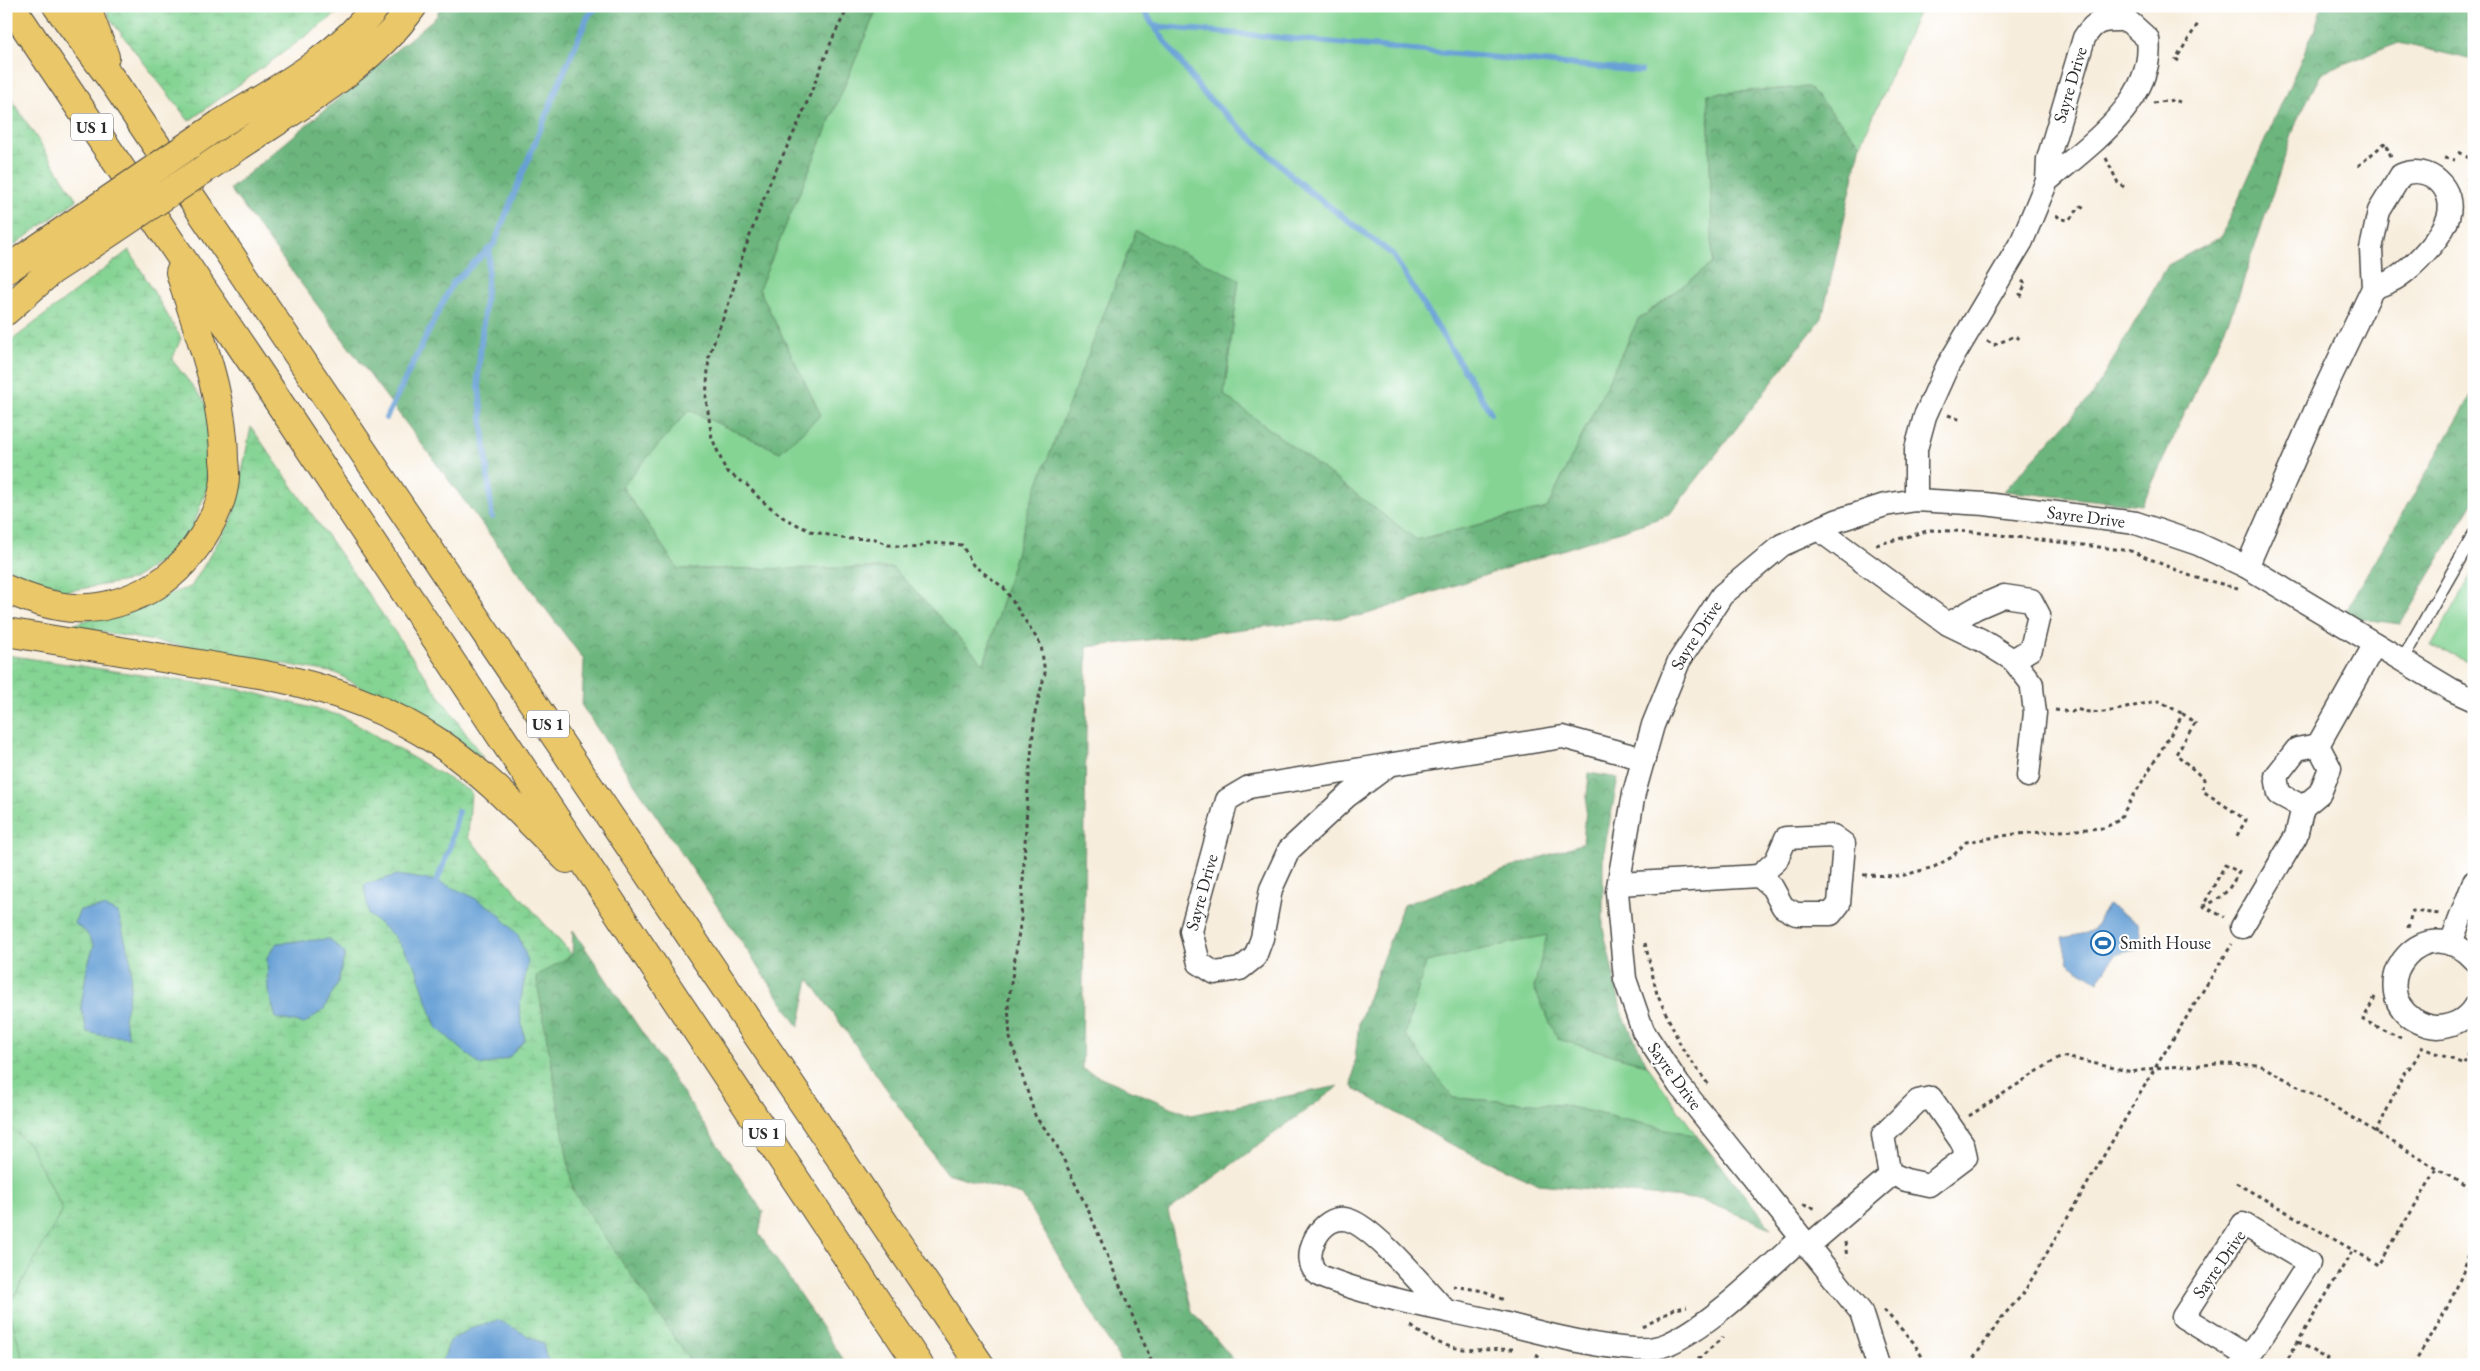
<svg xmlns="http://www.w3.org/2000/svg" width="2480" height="1371" viewBox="0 0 2480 1371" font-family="'EB Garamond',serif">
<defs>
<pattern id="forest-crowns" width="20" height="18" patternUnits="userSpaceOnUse" patternTransform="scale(1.25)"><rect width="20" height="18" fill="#6cb67e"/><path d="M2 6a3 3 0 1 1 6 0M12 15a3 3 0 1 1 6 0" fill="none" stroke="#599467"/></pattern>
<pattern id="wetland-marsh" width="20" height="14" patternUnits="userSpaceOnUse" patternTransform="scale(1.25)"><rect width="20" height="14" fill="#85d494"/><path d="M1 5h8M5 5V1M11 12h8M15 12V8" fill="none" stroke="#73b680"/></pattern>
</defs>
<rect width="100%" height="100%" fill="#fff"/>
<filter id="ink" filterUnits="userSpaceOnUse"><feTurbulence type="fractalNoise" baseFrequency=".02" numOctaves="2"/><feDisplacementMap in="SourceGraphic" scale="10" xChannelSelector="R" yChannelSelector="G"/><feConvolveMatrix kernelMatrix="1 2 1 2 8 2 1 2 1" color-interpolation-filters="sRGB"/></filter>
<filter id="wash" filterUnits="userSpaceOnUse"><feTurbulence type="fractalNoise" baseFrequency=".0096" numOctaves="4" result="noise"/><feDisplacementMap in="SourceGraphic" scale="20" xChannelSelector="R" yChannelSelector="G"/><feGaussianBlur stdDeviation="1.12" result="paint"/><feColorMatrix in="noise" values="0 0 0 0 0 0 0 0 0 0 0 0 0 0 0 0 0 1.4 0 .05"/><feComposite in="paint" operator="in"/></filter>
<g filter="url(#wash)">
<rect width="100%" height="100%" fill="#f7eddc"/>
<!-- green -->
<path fill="#85d494" stroke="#588060" d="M 878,6 L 1921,6 L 1861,144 L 1808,87 L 1708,94 L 1713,263 L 1638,320 L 1547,508 L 1416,540 L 1224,395 L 1239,279 L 1032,499 L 984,664 L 893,568 L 678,569 L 622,486 L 689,410 L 780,452 L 820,415 L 759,289 Z
M 2474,571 L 2474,663 L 2431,646 Z
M 1548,934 L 1534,988 L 1558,1039 L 1647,1065 L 1697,1136 L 1561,1105 L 1452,1098 L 1405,1034 L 1426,962 Z
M 6,1124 L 29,1144 L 63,1210 L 8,1307 L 25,1365 L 6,1365 Z"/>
<!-- forest -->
<path fill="url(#forest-crowns)" stroke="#4c7054" d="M 440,6 L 878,6 L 759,289 L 821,415 L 780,452 L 689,410 L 622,486 L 678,569 L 893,568 L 984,664 L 1032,499 L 1136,231 L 1239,279 L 1224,395 L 1417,540 L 1547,508 L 1638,320 L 1713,263 L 1708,94 L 1808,87 L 1861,144 L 1822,318 L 1669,515 L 1364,615 L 1087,647 L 1082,1069 L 1190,1115 L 1339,1086 L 1168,1211 L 1192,1311 L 1238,1365 L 1123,1365 L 1022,1195 L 946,1173 L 809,979 L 799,1027 L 582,706 L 584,660 L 230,189 L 437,16 Z
M 2322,6 L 2474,6 L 2474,60 L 2399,43 L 2322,72 L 2297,120 L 2235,306 L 2142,505 L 2004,491 L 2093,394 L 2168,265 L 2222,236 L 2314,31 Z
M 2474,391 L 2474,501 L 2400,624 L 2343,616 Z
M 1589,773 L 1618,778 L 1603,857 L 1603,928 L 1622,1013 L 1647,1065 L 1558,1039 L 1534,988 L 1547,935 L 1426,962 L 1405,1035 L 1453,1098 L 1561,1105 L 1697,1136 L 1771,1228 L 1702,1200 L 1539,1184 L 1448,1143 L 1352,1087 L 1359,1022 L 1403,905 L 1583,843 Z
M 573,930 L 763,1212 L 759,1234 L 847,1365 L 693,1365 L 573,1191 L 536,976 L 572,955 Z"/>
<!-- wetland -->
<path fill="url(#wetland-marsh)" stroke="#588060" d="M 105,6 L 347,6 L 189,121 L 110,19 Z
M 6,91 L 77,200 L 6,251 Z
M 129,250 L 181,338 L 172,360 L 209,407 L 213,470 L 188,542 L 132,580 L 50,594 L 6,566 L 6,345 Z
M 251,427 L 483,758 L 336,673 L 68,626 L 191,587 L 233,517 Z
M 6,655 L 243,690 L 342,716 L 471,792 L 468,837 L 572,955 L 536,976 L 573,1191 L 693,1365 L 25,1365 L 8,1307 L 63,1210 L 29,1144 L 6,1124 Z"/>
<!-- water -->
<path fill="#68a0d6" stroke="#4a6680" d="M 397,875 L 437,881 L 469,895 L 495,910 L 518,935 L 528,961 L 519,1009 L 525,1040 L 508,1058 L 481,1066 L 436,1027 L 415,965 L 394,936 L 369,915 L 364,885 Z
M 2108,905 L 2138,923 L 2143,948 L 2114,955 L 2098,982 L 2068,963 L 2062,938 L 2091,932 Z
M 104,907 L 118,913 L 131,962 L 130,990 L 124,1019 L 129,1037 L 100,1035 L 87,1032 L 81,1007 L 87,968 L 94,945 L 86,932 L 74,923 L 80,910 Z
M 329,939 L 345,953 L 338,982 L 324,1009 L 304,1024 L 276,1018 L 268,990 L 267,957 L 277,943 Z
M 499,1320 L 543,1344 L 547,1359 L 560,1365 L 441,1365 L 450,1341 L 473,1327 Z"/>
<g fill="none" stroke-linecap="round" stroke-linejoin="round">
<!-- stream -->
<path stroke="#68a0d6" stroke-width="6" d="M 1141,6 L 1154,26 L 1641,71
M 1154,26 L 1203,93 L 1305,188 L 1392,254 L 1491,413
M 490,248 L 478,377 L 492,517
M 386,418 L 452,284 L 494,244 L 559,83 L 589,14 L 599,6
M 437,881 L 450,847 L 458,812"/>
</g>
</g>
<g filter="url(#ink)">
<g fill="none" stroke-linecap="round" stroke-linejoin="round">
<defs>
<path id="service" d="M 2402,660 L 2474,534"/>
<g id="minor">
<path id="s1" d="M 1916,500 L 1916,449 L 1925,416 L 1947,367 L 2022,241 L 2047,181 L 2048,159 L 2084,38 C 2096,18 2105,20 2127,20 L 2148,39 C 2156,100 2088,146 2047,181"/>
<path d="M 1818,529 L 1948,624 L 1981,640 L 2013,660 L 2031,649 L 2039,615 L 2031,600 L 2004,596 L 1976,608 L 1948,624"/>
<path d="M 2247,567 L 2323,393 L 2373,288 L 2371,249 L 2379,211 L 2401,175 C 2429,163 2457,189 2448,218 C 2442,237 2414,266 2398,277 C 2391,282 2381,285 2373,288"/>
<path d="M 2013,660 L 2032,684 L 2032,688 L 2035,713 L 2028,776"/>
<path d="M 2318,745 L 2330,768 L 2320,793 L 2303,807 L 2279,794 L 2276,776 L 2297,749 L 2318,745 L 2375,644"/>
<path id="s2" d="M 1389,765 L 1346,797 L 1289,850 L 1271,889 L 1262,938 L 1255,957 L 1240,969 L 1215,973 L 1199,963 L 1191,931 L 1227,800 L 1249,787 L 1563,737 L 1644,759"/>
<path d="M 1833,836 L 1844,844 L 1839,904 L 1831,914 L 1796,914 L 1783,907 L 1772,887 L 1759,876 L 1776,861 L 1786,838 Z"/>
<path d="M 1619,884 L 1759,876"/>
<path d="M 2242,927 L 2296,836 L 2303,807"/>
<path d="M 2451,943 L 2474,882"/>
<path d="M 2474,960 C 2425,906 2363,984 2413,1019 C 2421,1024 2429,1027 2438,1027 C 2452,1026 2466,1020 2474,1007"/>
<path d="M 1931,1098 L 1963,1144 L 1966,1157 L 1929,1185 L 1906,1180 L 1892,1174 L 1890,1176 L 1883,1135 L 1918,1101 Z"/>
<path d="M 1807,1247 L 1890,1176"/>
<path d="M 1445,1310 C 1424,1288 1376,1229 1349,1220 C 1321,1211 1297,1260 1319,1275 C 1323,1278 1331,1280 1336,1282 C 1387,1300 1441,1309 1494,1321 C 1540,1332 1587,1346 1634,1349 C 1645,1350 1658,1348 1668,1344 C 1713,1324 1763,1272 1801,1239"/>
<path id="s3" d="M 1878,1365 L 1861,1312 L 1679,1085 L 1643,1031 L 1625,979 L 1617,892 L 1634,793 L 1653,725 L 1679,661 L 1722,595 L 1782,545 L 1836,521 L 1885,505 L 1916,500 L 1985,504 L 2136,523 L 2198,544 L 2247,567 L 2452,690 L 2474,700"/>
<path d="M 2242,1365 L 2249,1357 L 2309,1263 L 2243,1224 L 2183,1317 L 2249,1357"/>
</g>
<path id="trunk" d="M 11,6 L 262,377 L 919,1365
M 57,6 L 115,84 L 980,1365
M 86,6 L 105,57
M 220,124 C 275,90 337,59 376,6
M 236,148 C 298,107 370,67 413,6
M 6,270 L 72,225
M 6,311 L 51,271 L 88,247
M 6,589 C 58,612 96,617 148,590 C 171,578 188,560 202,538 C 212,522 221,505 224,486 C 226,478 225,468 224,460 C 224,395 198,333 180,272
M 6,632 L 265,675 C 327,687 388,708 441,744 C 488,776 527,819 567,859"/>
</defs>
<!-- service casing -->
<use href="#service" stroke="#4a4846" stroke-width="14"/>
<!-- minor casing -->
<use href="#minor" stroke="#4a4846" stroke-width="25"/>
<!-- trunk casing -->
<use href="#trunk" stroke="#4a4846" stroke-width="30"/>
<!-- path -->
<path stroke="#4a4846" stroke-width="3" stroke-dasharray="4 4" stroke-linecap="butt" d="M 849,6 L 834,35 L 799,122 L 770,182 L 743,254 L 730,300 L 709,355 L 706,399 L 712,438 L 726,471 L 747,485 L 761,500 L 784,518 L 810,531 L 847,539 L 873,538 L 888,545 L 917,548 L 928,543 L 962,545 L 973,565 L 1004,588 L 1041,645 L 1045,673 L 1035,713 L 1028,787 L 1021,919 L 1008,1004 L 1010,1038 L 1036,1118 L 1053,1138 L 1090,1214 L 1153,1365
M 2179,61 L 2176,59 L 2199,22
M 2153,103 L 2174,100 L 2180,102
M 2459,152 L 2474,161
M 2106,158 L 2118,183 L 2124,187
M 2445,158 L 2455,160
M 2358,166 L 2386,142 L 2391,157
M 2468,188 L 2468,178 L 2474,164
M 2056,215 L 2061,219 L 2069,220 L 2081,206 L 2085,208
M 2022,281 L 2026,284 L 2020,294 L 2024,297
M 1987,341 L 1994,345 L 2015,336 L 2020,339
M 1948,415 L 1961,420
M 1876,545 L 1931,530 L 1974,532 L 2092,546 L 2131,551 L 2193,577 L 2238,588
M 2055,710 L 2072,712 L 2077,709 C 2102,719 2133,704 2159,701 L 2183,714
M 2470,862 L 2474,851
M 1863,875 L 1901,876 L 1934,867 L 1952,857 L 1966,842 L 2015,834 L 2104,828 L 2119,820 L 2183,714 L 2195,723 L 2176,754 L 2204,779 L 2203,791 L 2246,820 L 2235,839
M 2203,906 C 2223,899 2229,890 2239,872 L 2225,865 L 2203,906 L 2224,917
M 2408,928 L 2412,911 L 2440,914
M 1645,943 L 1657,994 L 1682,1048 L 1708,1084
M 2375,997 L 2363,1020 L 2401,1038
M 2420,1047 L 2464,1064 L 2472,1039
M 1969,1116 L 2061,1056 L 2132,1072 L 2155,1068 L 2218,1064 L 2260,1065 L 2323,1100 L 2474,1191
M 2376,1133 L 2405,1072 L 2412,1065 L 2422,1049
M 2236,1183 L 2379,1265 L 2437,1169
M 2473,1190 L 2474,1205
M 1803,1205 L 1818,1209
M 1845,1242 L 1847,1258
M 1453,1286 L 1484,1291 L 1504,1300
M 1884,1310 L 1914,1343 L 1925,1362
M 1411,1326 C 1447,1354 1469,1350 1513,1349
M 1643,1327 L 1674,1309 L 1687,1307
M 2298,1342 L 2336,1365
M 1536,1355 L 1549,1365
M 1692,1365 L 1723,1337
M 1969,1365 L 2003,1316 L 2023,1294 L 2155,1068 L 2232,944
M 2284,1365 L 2353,1250
M 2413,1365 C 2440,1323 2465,1281 2474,1232"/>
<!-- service -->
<use href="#service" stroke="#fff" stroke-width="11"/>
<!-- minor -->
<use href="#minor" stroke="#fff" stroke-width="22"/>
<!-- trunk -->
<use href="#trunk" stroke="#eac769" stroke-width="28"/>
<defs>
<path id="trunk-bridge" d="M 72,225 L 220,124
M 88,247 L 236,148"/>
</defs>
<!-- trunk-bridge casing -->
<use href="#trunk-bridge" stroke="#4a4846" stroke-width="30" stroke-linecap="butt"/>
<!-- trunk-bridge -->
<use href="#trunk-bridge" stroke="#eac769" stroke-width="28"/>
</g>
</g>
<!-- icons -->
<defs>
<symbol id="stadium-ring" viewBox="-11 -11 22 22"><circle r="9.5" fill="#fff" stroke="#1f6fb2" stroke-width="1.5"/><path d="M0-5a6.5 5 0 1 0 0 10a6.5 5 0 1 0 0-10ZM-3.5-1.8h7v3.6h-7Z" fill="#1f6fb2"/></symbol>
</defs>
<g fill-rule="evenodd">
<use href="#stadium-ring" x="2089" y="929" width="28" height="28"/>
</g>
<g text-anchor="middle" stroke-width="4" stroke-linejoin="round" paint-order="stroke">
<!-- shield labels -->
<g fill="#fff" stroke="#6b6b6b" stroke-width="1">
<rect x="71" y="113.5" width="42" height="27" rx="4"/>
<rect x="527" y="710.5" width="42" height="27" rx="4"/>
<rect x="743" y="1119.5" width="42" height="27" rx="4"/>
</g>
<g font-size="16" font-weight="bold" fill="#2b2b2b">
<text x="92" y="133">US 1</text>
<text x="548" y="730">US 1</text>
<text x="764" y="1139">US 1</text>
</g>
<!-- street labels -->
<g font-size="18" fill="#2b2b2b" stroke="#fff">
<text dy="6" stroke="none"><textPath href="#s1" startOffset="450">Sayre Drive</textPath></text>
<text dy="6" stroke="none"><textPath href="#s3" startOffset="1264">Sayre Drive</textPath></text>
<text dy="6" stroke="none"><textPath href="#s3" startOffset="825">Sayre Drive</textPath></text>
<text dy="6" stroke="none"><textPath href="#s2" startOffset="381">Sayre Drive</textPath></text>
<text transform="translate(1675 1076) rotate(54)" y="6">Sayre Drive</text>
<text transform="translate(2219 1264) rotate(-55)" y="6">Sayre Drive</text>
</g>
<!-- poi labels -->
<g font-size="18" fill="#2b2b2b" stroke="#fff" text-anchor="start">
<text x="2120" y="949">Smith House</text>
</g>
</g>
<!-- margin -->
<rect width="2480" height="1371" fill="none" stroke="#fff" stroke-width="25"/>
</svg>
